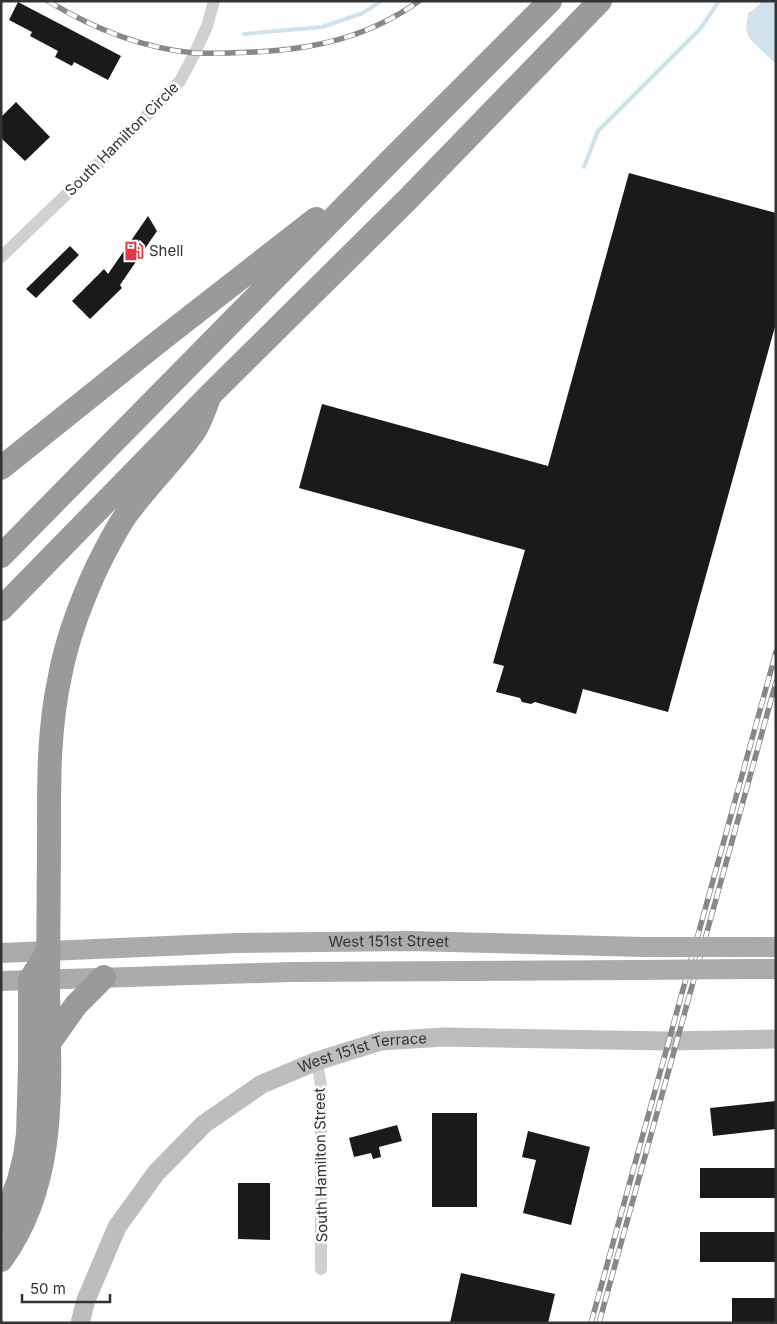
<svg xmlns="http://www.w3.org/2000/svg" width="777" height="1324" viewBox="0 0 777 1324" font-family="Inter,sans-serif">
<rect width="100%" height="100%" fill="#fff"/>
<!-- water -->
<path fill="#cfe2ee" d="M 763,1 L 776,1 L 776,64 L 749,38 L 746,30 L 748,13 L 753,10 Z"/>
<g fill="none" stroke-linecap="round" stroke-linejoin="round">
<!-- stream -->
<path stroke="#cfe2ee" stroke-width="4" d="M 244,34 L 322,27 L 363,13 L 381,1
M 584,167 L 598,131 L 701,28 L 719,1"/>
</g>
<!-- building -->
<path fill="#1a1a1a" d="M 18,2 L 121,56 L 108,80 L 74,62 L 72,66 L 55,57 L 58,51 L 30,36 L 32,32 L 9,20 Z
M 16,102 L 50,137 L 25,161 L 1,138 L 1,117 Z
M 629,173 L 776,213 L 776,323 L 668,712 L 583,689 L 576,714 L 535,702 L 531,704 L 522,702 L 520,698 L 496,692 L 504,666 L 493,663 L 525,550 L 299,488 L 322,404 L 548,466 Z
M 148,216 L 157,231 L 120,285 L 122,288 L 90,319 L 72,301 L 104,269 L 108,274 Z
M 70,246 L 79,255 L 36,298 L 26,289 Z
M 776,1101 L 776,1129 L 713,1136 L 710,1108 Z
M 432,1113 L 477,1113 L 477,1207 L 432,1207 Z
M 397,1125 L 402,1141 L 379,1147 L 381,1157 L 373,1159 L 371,1153 L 354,1157 L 349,1138 Z
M 528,1131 L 590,1147 L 571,1225 L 523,1213 L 536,1160 L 522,1157 Z
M 700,1168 L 776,1168 L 776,1198 L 700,1198 Z
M 238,1183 L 270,1183 L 270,1240 L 238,1239 Z
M 700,1232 L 776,1232 L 776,1262 L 700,1262 Z
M 461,1273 L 555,1294 L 548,1323 L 450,1323 Z
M 732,1298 L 776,1298 L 776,1323 L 732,1323 Z"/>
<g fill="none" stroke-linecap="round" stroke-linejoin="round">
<!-- street -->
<path stroke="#d0d0d0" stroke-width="12" d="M 1,257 L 119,144 L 180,81 L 195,53 L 207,26 L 214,1
M 317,1061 L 321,1086 L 321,1269"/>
<!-- secondary -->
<path stroke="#bdbdbd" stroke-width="19" id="s1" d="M 80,1323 L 86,1300 L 117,1227 L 156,1173 L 204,1124 L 262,1084 L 317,1061 L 381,1041 L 444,1037 L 668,1041 L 776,1039"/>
<!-- primary -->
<g stroke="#ababab" stroke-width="20">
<path d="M 753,947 L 776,947"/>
<path id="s2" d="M 1,953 L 237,943 L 410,941 L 644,947"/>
<path d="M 749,969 L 776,969"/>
<path d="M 1,981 L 291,972 L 637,970"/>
</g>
<!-- highway -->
<path stroke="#9a9a9a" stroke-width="24" d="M 1,468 L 162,339 L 316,219
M 1,556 L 390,161 L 550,1
M 1,609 L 210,395 L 408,199 L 600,1
M 49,1043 L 76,1005 L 104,977
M 1,1223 L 10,1204 L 19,1180 L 25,1156 L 28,1134 L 30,1066 L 30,980 L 49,950
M 1,1260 C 59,1181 49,1081 48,989 C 48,939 49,890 49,841 C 49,786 48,730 60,676 C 67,638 81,602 97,567 C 106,549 115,531 126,515 C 147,486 173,461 193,433 C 201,422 205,407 210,395"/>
<defs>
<path id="rail" d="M 48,1 C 92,28 142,48 194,53 C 214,54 234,53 255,52 C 315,49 369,37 419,1
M 591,1323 L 776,652
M 599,1323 L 776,682"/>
</defs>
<!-- rail casing -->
<use href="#rail" stroke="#888" stroke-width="5.5"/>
<!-- rail -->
<use href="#rail" stroke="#fff" stroke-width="4" stroke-dasharray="11" stroke-linecap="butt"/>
<!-- primary-bridge -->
<path stroke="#ababab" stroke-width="20" d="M 644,947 L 753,947
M 637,970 L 749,969"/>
</g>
<!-- icons -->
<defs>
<symbol id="fuel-bare" viewBox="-9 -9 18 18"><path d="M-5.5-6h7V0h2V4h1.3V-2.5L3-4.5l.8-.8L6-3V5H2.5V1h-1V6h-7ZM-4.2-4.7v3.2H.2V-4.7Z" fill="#e63946" stroke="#fff" stroke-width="2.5" paint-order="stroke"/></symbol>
</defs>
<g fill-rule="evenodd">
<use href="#fuel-bare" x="120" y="237" width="28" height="28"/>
</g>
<g text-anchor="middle" stroke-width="5" stroke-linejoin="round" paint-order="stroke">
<!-- street labels -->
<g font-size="15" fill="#333" stroke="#fff">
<text transform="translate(122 139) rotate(-45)" y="5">South Hamilton Circle</text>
<text dy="5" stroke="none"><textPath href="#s2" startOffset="388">West 151st Street</textPath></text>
<text dy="5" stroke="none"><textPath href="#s1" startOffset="415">West 151st Terrace</textPath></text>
<text transform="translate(321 1165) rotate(-91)" y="5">South Hamilton Street</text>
</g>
<!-- poi labels -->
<g font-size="15" fill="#333" stroke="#fff" text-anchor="start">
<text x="149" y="256">Shell</text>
</g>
</g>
<!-- border -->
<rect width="777" height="1324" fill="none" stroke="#333333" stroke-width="5"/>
<!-- scale -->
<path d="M22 1294v8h88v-8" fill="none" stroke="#333333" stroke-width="2.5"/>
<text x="30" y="1294" font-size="15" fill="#333333" stroke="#ffffff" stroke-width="4" paint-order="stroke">50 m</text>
</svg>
